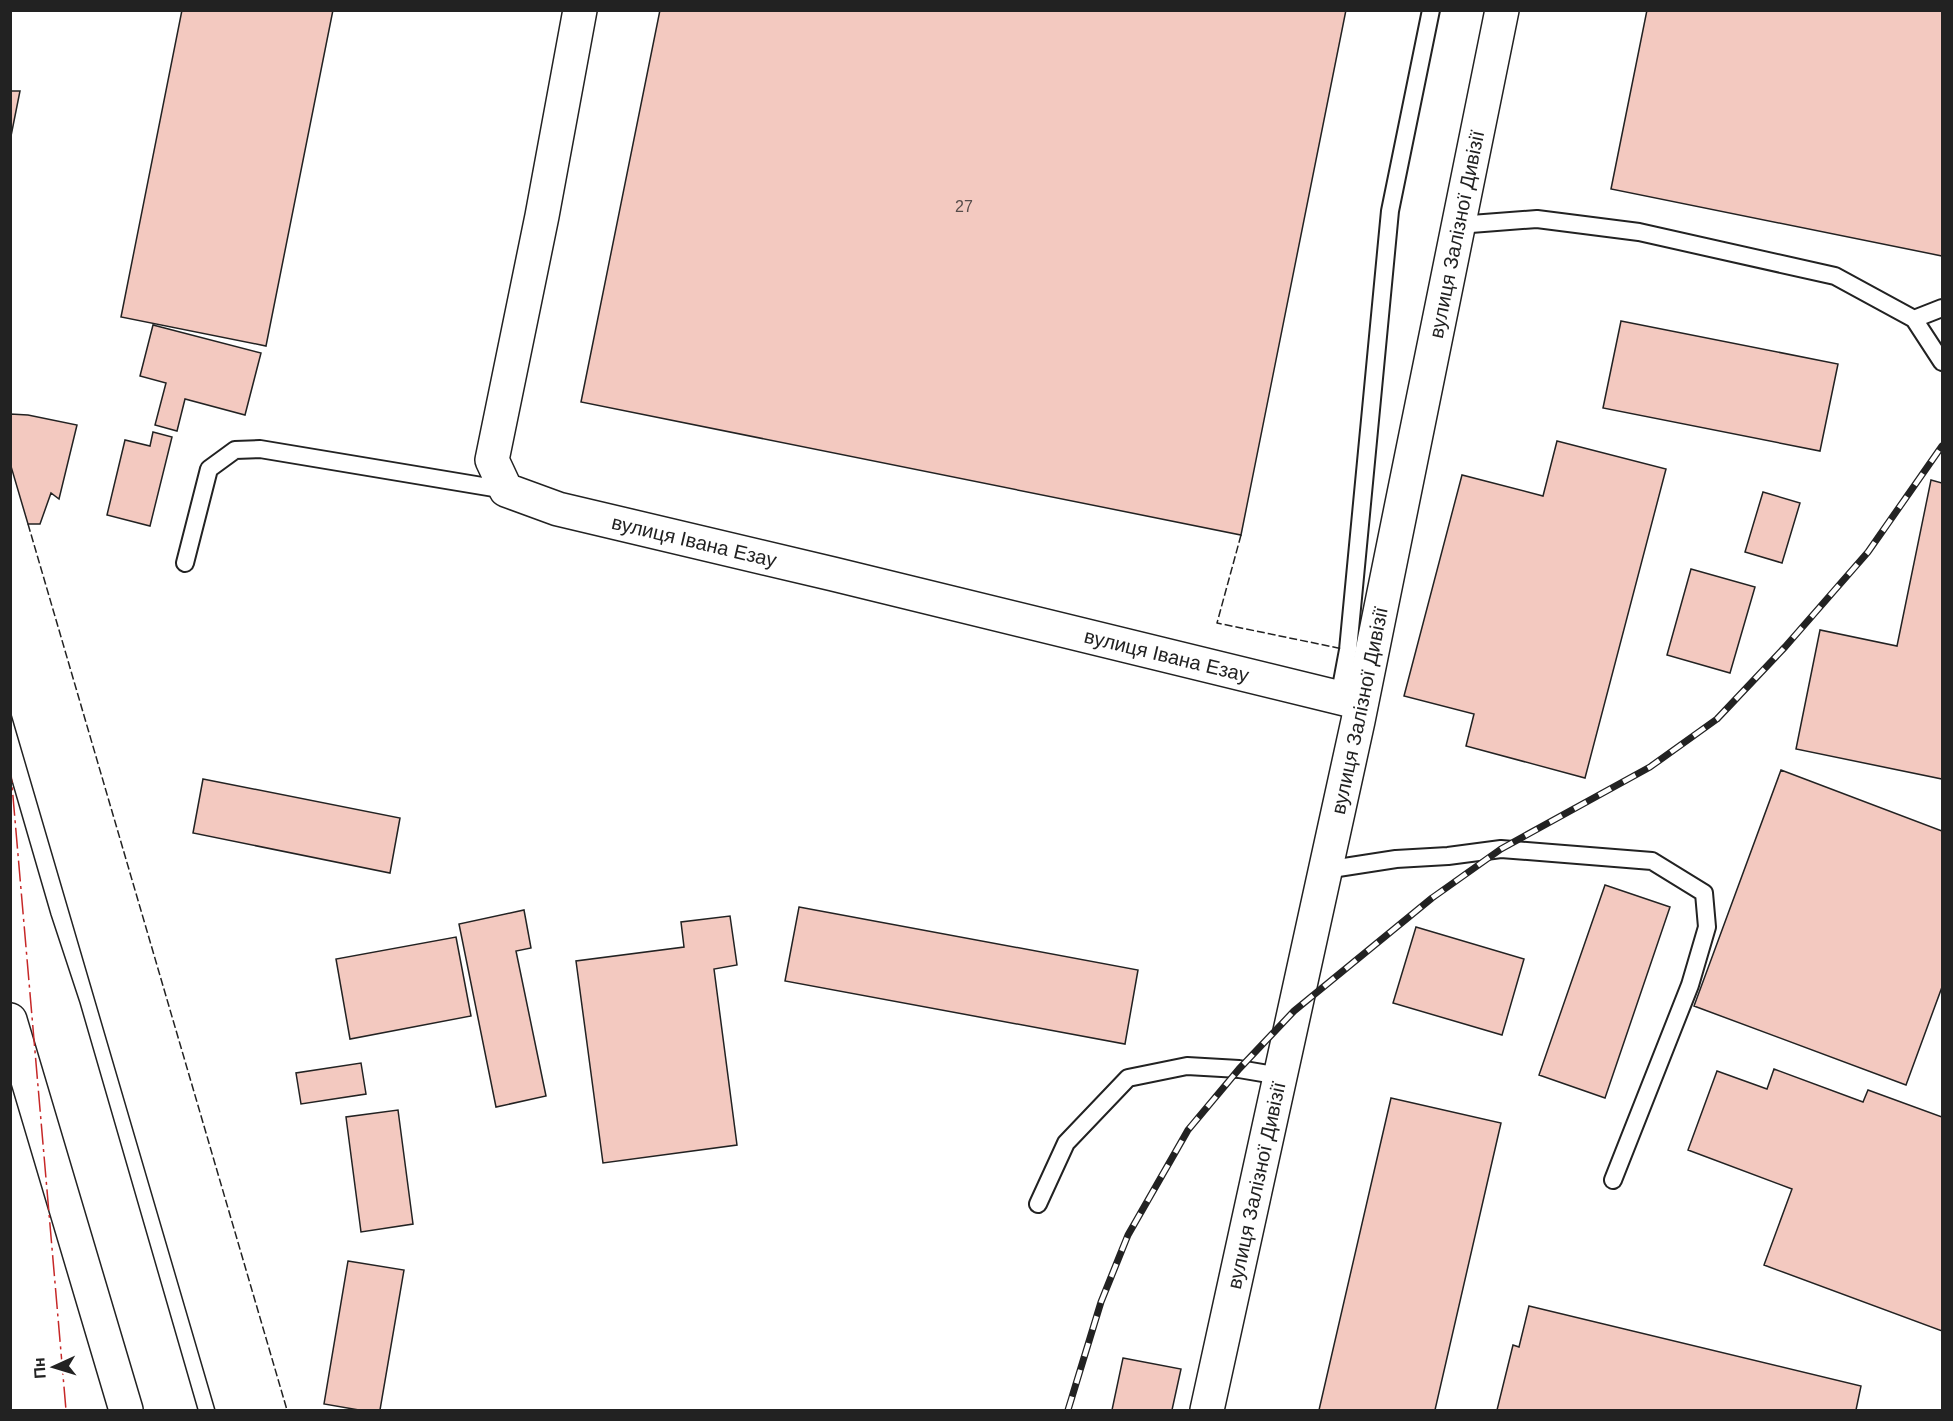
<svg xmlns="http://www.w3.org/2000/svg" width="1953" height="1421" viewBox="0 0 1953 1421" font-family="Arial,sans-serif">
<rect width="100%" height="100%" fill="#fff"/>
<!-- building -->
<path fill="#f3c9c0" stroke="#222" stroke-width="1.5" d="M 182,10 L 333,10 L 266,346 L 121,317 Z
M 660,10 L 1346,10 L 1241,535 L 581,402 Z
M 1647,10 L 1942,10 L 1942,256 L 1611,189 Z
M 10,91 L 20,91 L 10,141 Z
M 1621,321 L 1838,364 L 1820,451 L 1603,408 Z
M 153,325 L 261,353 L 245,415 L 185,399 L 177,431 L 155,425 L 166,383 L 140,376 Z
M 10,414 L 28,415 L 77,425 L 59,499 L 51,493 L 40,524 L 28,524 L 10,463 Z
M 153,432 L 172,437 L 150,526 L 107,515 L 125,440 L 150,446 Z
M 1557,441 L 1666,469 L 1585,778 L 1466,746 L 1474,714 L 1404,696 L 1462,475 L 1543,496 Z
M 1931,480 L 1942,483 L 1942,779 L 1796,749 L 1820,630 L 1897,646 Z
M 1763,492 L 1800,503 L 1782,563 L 1745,552 Z
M 1691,569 L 1755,587 L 1730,673 L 1667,655 Z
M 1781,770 L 1942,831 L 1942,987 L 1906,1085 L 1694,1006 Z
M 203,779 L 400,818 L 390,873 L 193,833 Z
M 1605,885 L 1670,907 L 1605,1098 L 1539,1075 Z
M 799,907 L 1138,970 L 1125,1044 L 785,981 Z
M 524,910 L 531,948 L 516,951 L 546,1096 L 496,1107 L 459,924 Z
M 730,916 L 737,965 L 714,969 L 737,1145 L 603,1163 L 576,961 L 684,947 L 681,922 Z
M 1416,927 L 1524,959 L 1502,1035 L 1393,1003 Z
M 456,937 L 471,1016 L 350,1039 L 336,959 Z
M 361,1063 L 366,1094 L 301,1104 L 296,1073 Z
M 1774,1069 L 1863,1102 L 1868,1090 L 1942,1117 L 1942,1331 L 1764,1265 L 1792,1189 L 1688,1150 L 1717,1071 L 1767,1089 Z
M 1391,1098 L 1501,1123 L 1435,1410 L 1319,1410 Z
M 398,1110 L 413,1224 L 361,1232 L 346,1117 Z
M 348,1261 L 404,1270 L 380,1410 L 359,1410 L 324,1404 Z
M 1529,1306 L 1861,1386 L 1856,1410 L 1497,1410 L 1513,1345 L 1519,1347 Z
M 1123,1358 L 1181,1369 L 1172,1410 L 1112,1410 Z"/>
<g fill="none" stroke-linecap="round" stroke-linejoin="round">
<defs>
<path id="lane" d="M 1458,225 L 1537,219 L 1639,232 L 1835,276 L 1914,319 L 1942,362
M 1914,319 L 1942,308
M 185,563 L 209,469 L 235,450 L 260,449 L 506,490
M 1339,698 L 1348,650 L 1390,211 L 1431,10
M 1325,870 L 1396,859 L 1448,856 L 1501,849 L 1652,861 L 1704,893 L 1707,927 L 1690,985 L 1613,1180
M 1038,1204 L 1066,1143 L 1128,1078 L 1187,1066 L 1239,1069 L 1280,1076"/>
<g id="street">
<path id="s1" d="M 580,10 L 542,216 L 492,460 L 506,490 L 558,509 L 833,574 L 1361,703"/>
<path id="s2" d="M 1207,1410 L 1358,721 L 1502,10"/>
</g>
<path id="secondary" d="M 10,1020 L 126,1410"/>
</defs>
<!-- lane casing -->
<use href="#lane" stroke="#222" stroke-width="20"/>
<!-- street casing -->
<use href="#street" stroke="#222" stroke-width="36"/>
<!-- secondary casing -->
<use href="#secondary" stroke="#222" stroke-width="36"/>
<!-- lane -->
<use href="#lane" stroke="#fff" stroke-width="16"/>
<!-- street -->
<use href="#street" stroke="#fff" stroke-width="33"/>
<!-- secondary -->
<use href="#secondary" stroke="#fff" stroke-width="33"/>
<!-- tram -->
<path stroke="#222" stroke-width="1.5" d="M 10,711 L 215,1410
M 10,774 L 51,915 L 80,1003 L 198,1410"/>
<defs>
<path id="rail" d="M 1068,1410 L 1101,1302 L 1128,1235 L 1188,1130 L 1239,1069 L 1294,1011 L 1432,898 L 1501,849 L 1650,767 L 1717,719 L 1785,647 L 1868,552 L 1942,446"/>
</defs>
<!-- rail casing -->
<use href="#rail" stroke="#222" stroke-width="7"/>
<!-- rail -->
<use href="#rail" stroke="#fff" stroke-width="4.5" stroke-dasharray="14" stroke-linecap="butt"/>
<!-- fence -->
<path stroke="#222" stroke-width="1.5" stroke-dasharray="8 3" stroke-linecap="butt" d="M 28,524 L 287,1410
M 1241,535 L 1217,623 L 1343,649"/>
<!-- power -->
<path stroke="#c62828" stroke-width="1.5" stroke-dasharray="21 4.5 3 4.5" stroke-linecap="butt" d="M 10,762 L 66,1410"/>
</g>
<g text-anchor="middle" stroke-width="4.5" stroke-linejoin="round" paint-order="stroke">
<!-- number labels -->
<g font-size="16" fill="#564c4a">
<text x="964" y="212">27</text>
</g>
<!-- street labels -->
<g font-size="20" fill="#222" stroke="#fff">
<text dy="7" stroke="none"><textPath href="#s2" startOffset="1202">вулиця Залізної Дивізії</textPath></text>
<text dy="7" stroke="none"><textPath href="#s1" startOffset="687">вулиця Івана Езау</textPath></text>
<text dy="7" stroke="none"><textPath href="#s1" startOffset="1173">вулиця Івана Езау</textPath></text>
<text dy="7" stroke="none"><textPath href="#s2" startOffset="716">вулиця Залізної Дивізії</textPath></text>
<text dy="7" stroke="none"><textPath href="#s2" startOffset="230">вулиця Залізної Дивізії</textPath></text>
</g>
</g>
<!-- border -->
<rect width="1953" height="1421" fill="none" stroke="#222222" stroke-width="24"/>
<!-- north arrow -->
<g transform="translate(54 1367) rotate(266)" stroke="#ffffff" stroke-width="4.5" paint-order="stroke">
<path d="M0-4.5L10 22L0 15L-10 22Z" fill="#222222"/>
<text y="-9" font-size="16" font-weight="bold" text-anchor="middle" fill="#222222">Пн</text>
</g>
</svg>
